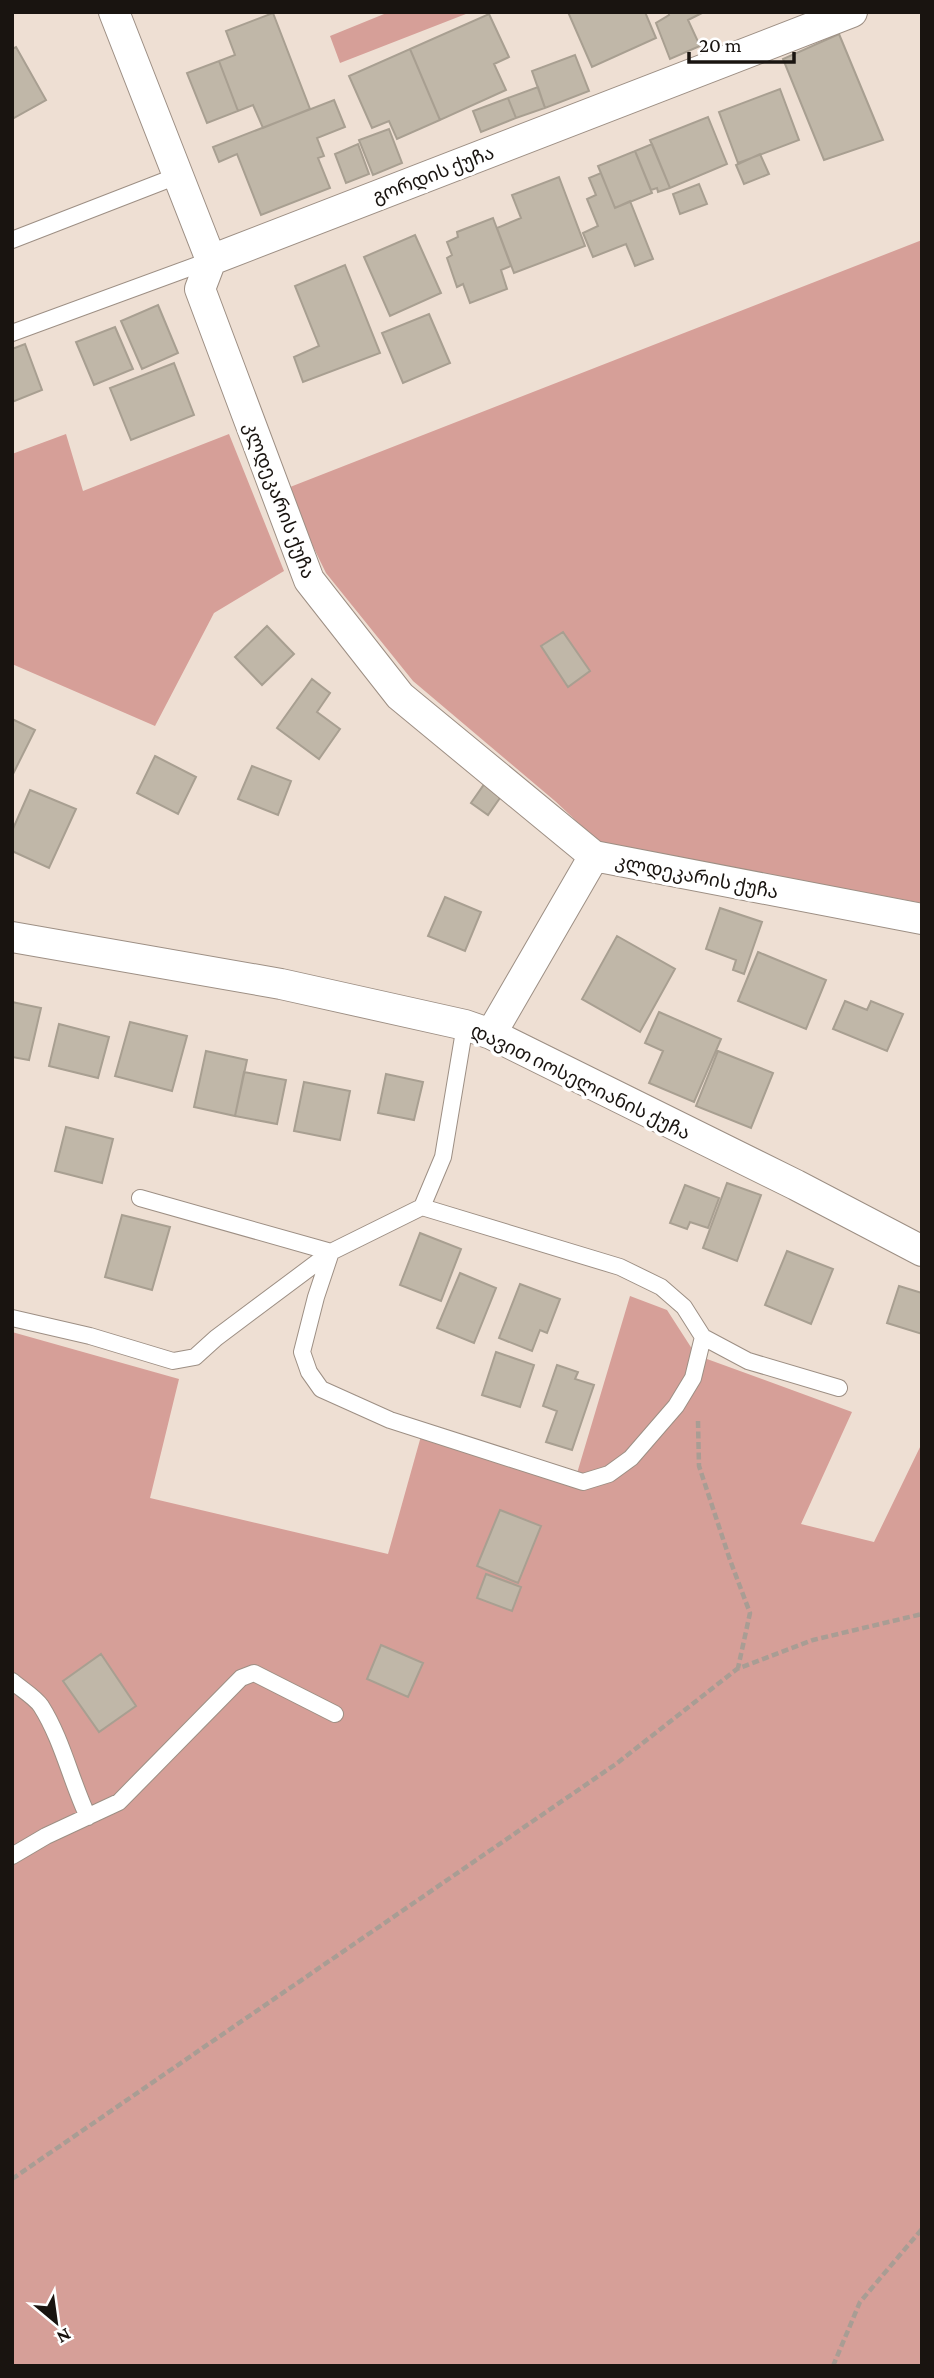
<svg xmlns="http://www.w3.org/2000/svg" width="934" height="2378" viewBox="0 0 934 2378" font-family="'Crimson Pro','Noto Sans Georgian',serif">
<rect width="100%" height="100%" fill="#eedfd3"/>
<!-- green -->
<path fill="#d69f98" d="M 389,12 L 471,12 L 340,63 L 330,36 Z
M 922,240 L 922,903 L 601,844 L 555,801 L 413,681 L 326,573 L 285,489 Z
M 66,434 L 83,491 L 229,434 L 284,571 L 214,613 L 155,726 L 12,664 L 12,454 Z
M 630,1296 L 667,1310 L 696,1355 L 852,1412 L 801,1524 L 874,1542 L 922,1443 L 922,2366 L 12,2366 L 12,1332 L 179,1379 L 150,1498 L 388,1554 L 423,1429 L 575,1480 Z"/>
<!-- building -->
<path fill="#c0b7a8" stroke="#a89f91" stroke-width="2" d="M 568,12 L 645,12 L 656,38 L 592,67 Z
M 668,12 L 704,12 L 688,20 L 700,46 L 670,59 L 656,23 L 669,15 Z
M 273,13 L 310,109 L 263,128 L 253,105 L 238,111 L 219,61 L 235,55 L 226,31 Z
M 489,14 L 509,57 L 494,64 L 506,90 L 440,120 L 410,49 Z
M 839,34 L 883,140 L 824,160 L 783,59 Z
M 16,47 L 46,100 L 12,119 L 12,49 Z
M 410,49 L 440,120 L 397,139 L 389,121 L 372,128 L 349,76 Z
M 575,55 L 589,91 L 545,108 L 532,71 Z
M 219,61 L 238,111 L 207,123 L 187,73 Z
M 538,87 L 545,108 L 516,118 L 508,98 Z
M 780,89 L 799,140 L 738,163 L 719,112 Z
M 508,98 L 516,118 L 481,132 L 473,111 Z
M 334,100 L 345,127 L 317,138 L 324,156 L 318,158 L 330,188 L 261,215 L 237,154 L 219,162 L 213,147 Z
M 708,117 L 727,164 L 670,188 L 650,140 Z
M 389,129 L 402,163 L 373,175 L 359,140 Z
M 358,144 L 369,174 L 346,183 L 335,154 Z
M 652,144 L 670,188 L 658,192 L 657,188 L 651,190 L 635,151 Z
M 635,151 L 652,193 L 615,208 L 598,166 Z
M 760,154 L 769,174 L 744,184 L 736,165 Z
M 601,173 L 615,208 L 630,201 L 653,259 L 635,266 L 626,244 L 593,257 L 583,233 L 598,226 L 587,199 L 596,195 L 589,178 Z
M 559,177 L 585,246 L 514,273 L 497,228 L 521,218 L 512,195 Z
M 699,184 L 707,204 L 680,214 L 673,194 Z
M 493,218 L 511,266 L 501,270 L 507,289 L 470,303 L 463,284 L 457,287 L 447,258 L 452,255 L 447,242 L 458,237 L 457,232 Z
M 415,235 L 441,293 L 390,316 L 364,257 Z
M 345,265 L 380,353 L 303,382 L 294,357 L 319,346 L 295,286 Z
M 158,305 L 178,353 L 142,369 L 121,321 Z
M 429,314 L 450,363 L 403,383 L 382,333 Z
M 115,327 L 133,369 L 94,385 L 76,342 Z
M 25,344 L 42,390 L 12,402 L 12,349 Z
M 174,363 L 194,415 L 131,440 L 110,388 Z
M 267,626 L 294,654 L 262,685 L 235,657 Z
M 563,632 L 590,671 L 568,687 L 541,646 Z
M 312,679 L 330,693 L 317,712 L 340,729 L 319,759 L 277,728 Z
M 12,719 L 35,730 L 12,776 Z
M 155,756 L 196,777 L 178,814 L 137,793 Z
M 252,766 L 291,781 L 278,815 L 238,799 Z
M 485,783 L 502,795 L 488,815 L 471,803 Z
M 30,790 L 76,809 L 49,868 L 12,851 L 12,831 Z
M 445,897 L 481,912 L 465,951 L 428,936 Z
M 720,908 L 762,922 L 744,974 L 733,970 L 736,960 L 706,949 Z
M 617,936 L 675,969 L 640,1032 L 582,999 Z
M 758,952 L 826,980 L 806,1029 L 738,1001 Z
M 845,1001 L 867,1010 L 871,1001 L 903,1014 L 887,1051 L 833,1029 Z
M 12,1002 L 41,1008 L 29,1060 L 12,1057 Z
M 659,1012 L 721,1039 L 694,1102 L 649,1083 L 663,1051 L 645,1043 Z
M 130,1022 L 187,1036 L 172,1091 L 115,1076 Z
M 59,1024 L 109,1037 L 98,1078 L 49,1066 Z
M 206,1051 L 247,1060 L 235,1116 L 194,1107 Z
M 718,1051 L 773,1073 L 751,1128 L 696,1106 Z
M 244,1072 L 286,1080 L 277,1124 L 235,1116 Z
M 386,1074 L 423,1082 L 414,1120 L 378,1113 Z
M 304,1082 L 350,1091 L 340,1140 L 294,1131 Z
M 66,1127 L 113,1139 L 102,1183 L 55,1171 Z
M 727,1183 L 761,1195 L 737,1261 L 703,1248 Z
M 685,1185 L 719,1198 L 708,1228 L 690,1222 L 687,1229 L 670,1223 Z
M 122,1215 L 170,1227 L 152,1290 L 105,1277 Z
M 420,1233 L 461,1249 L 441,1301 L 400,1285 Z
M 787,1251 L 833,1269 L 811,1324 L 765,1305 Z
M 460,1273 L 496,1288 L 474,1343 L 437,1328 Z
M 520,1284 L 560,1299 L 547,1333 L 540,1330 L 532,1351 L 499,1338 Z
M 899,1286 L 922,1293 L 922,1334 L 887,1323 Z
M 496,1352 L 534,1365 L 520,1407 L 482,1395 Z
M 557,1365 L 578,1372 L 575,1379 L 594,1385 L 572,1450 L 546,1442 L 557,1411 L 543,1406 Z
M 500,1510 L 541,1526 L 518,1583 L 477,1566 Z
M 486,1574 L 521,1587 L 512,1611 L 477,1598 Z
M 381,1645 L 423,1663 L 408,1697 L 367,1679 Z
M 101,1654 L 136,1706 L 99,1732 L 63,1681 Z"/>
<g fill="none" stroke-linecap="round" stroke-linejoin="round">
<defs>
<path id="service" d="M 12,240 L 177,176
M 12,333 L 211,260
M 465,1025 L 443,1157 L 422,1207 L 620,1267 L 661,1287 L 684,1307 L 703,1337 L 748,1361 L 839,1388
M 140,1198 L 331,1252 L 316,1297 L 302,1352 L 309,1372 L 321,1389 L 390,1420 L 583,1482 L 609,1474 L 631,1458 L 676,1406 L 693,1378 L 703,1337
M 12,1318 L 90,1336 L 173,1361 L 195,1357 L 216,1338 L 331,1252 L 422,1207
M 12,1681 C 21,1689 35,1697 41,1706 C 62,1739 71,1781 88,1817
M 12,1856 L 46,1836 L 119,1802 L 241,1678 L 254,1673 L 335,1714"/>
<path id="minor" d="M 114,12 L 211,260 L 200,289 L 309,580 L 400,696 L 594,856 L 922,919
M 211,260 L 852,12
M 12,937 L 281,984 L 465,1025 L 491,1034 L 796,1185 L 922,1251
M 491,1034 L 594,856"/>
</defs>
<!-- service casing -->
<use href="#service" stroke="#9d8f84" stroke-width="18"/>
<!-- minor casing -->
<use href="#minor" stroke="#9d8f84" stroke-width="32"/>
<!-- path -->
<path stroke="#a99d94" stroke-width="4.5" stroke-dasharray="7 3.5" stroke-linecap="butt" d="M 698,1421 L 699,1466 L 730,1560 L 750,1613 L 738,1668
M 12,2179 L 616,1764 L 737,1669 L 813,1640 L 922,1614
M 833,2366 L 860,2302 L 922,2229"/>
<!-- service -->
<use href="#service" stroke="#fff" stroke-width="16"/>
<!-- minor -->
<use href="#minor" stroke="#fff" stroke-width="30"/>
</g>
<g text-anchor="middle" stroke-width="7" stroke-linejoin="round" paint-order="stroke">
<!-- street labels -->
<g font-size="19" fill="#191410" stroke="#fff">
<text transform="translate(433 174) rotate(-21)" y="7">გორდის ქუჩა</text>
<text transform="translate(280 500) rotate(69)" y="7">კლდეკარის ქუჩა</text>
<text transform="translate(697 876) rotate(11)" y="7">კლდეკარის ქუჩა</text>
<text transform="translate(581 1081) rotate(26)" y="7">დავით იოსელიანის ქუჩა</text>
</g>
</g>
<!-- border -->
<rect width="934" height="2378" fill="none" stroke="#191410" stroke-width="28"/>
<!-- north arrow -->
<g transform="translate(56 2322) rotate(151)" stroke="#ffffff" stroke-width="5" paint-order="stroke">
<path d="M0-5L12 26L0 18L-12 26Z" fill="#191410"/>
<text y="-10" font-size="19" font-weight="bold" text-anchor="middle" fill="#191410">N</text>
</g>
<!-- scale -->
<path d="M689 52v10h105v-10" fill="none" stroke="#191410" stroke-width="3.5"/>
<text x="699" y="52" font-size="21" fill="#191410" stroke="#ffffff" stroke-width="5" paint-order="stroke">20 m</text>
</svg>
